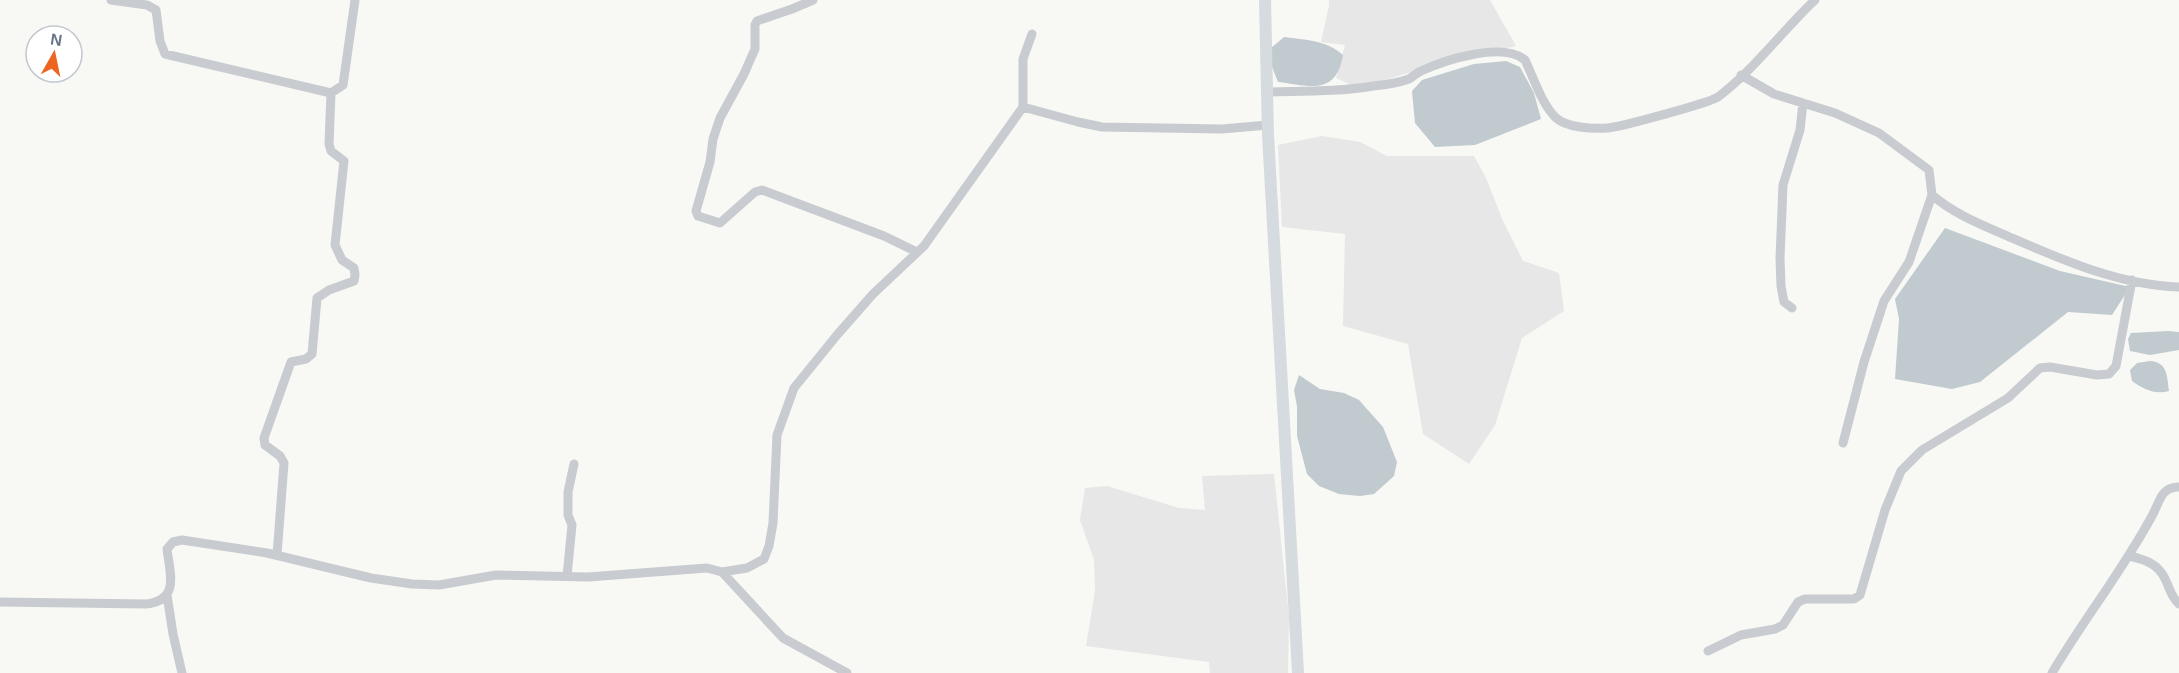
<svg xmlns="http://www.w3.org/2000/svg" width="2179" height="673" viewBox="0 0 2179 673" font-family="Helvetica,sans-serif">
<rect width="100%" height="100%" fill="#f8f8f5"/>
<!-- built -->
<path fill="#e6e7e6" d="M 1329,0 L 1490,0 L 1516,46 L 1448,61 L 1358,88 L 1336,78 L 1345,45 L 1321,42 L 1329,6 Z
M 1322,136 L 1360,142 L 1387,156 L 1474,156 L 1486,178 L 1503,221 L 1523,261 L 1559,273 L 1564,311 L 1522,338 L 1495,425 L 1469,464 L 1423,434 L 1408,344 L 1343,326 L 1345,234 L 1282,227 L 1278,145 Z
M 1274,474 L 1289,617 L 1288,673 L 1210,673 L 1209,662 L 1086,646 L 1095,591 L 1094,560 L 1080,520 L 1085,488 L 1107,486 L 1179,508 L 1205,510 L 1202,476 Z"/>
<!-- water -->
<path fill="#c0cacf" d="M 1284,37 C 1306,40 1326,40 1343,55 C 1336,96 1310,86 1278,82 L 1271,64 L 1271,48 Z
M 1506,61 L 1520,67 L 1534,93 L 1541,119 L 1475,145 L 1435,147 L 1415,123 L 1412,91 L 1422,80 L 1474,64 Z
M 1945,228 L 2060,271 L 2130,287 L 2112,315 L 2068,312 L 1980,382 L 1952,389 L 1895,379 L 1899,319 L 1895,299 Z
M 2168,331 L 2179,332 L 2179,350 L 2150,355 L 2130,351 L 2128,339 L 2131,333 Z
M 2150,361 C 2168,362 2167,377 2169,391 C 2155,395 2143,389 2132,381 L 2130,370 L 2137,363 Z
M 1299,375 L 1320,389 L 1344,393 L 1359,400 L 1383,427 L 1397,462 L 1394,476 L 1374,494 L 1360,496 L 1339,494 L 1319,486 L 1307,474 L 1297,436 L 1297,406 L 1294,390 Z"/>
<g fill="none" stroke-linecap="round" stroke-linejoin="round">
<!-- minor -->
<path stroke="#c8cbcf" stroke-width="9" d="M 111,0 L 147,5 L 156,10 L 160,41 L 165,54 L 331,93 L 343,85 L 355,0
M 813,0 L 792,9 L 757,21 L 755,25 L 755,49 L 744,74 L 720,118 L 713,139 L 710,162 L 696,211 L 698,216 L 720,223 L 755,192 L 762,190 L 884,236 L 917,252
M 1741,75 L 1774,94 L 1835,113 L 1879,133 L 1929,170 L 1932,195 C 1955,215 1985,226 2012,238 C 2065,261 2120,285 2179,287
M 1267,92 C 1302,91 1338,92 1373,86 C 1384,85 1398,83 1409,79 C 1413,77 1416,73 1421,71 C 1445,60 1503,41 1525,60 C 1534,79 1541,102 1555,117 C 1566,128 1593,129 1608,128 C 1620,127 1709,103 1718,97 C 1754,70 1782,31 1815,0
M 1023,107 L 1078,122 L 1102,127 L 1222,129 L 1268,125
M 1792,308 L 1784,302 L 1781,286 L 1780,258 L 1783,185 L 1800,130 L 1803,103
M 1843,443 L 1864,362 L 1884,301 L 1909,262 L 1932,195
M 277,555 L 284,463 L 280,456 L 265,445 L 264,438 L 291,362 L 306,359 L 312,354 L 317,298 L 329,290 L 354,281 L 355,275 L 354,268 L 342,260 L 335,245 L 344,161 L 331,151 L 329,144 L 331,93
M 2129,556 C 2139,558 2153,562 2160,571 C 2169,581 2168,594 2179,604
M 722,572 L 747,568 L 764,559 L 769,546 L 773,523 L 777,435 L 794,388 L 837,335 L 873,294 L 924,246 L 1023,107 L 1023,59 L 1032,34
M 567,576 L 572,525 L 568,515 L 568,492 L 574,464
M 167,595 L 173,634 L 182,673
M 0,602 L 146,604 C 180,600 170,574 167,549 L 173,542 L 182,540 L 267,553 L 371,578 L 412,584 L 439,585 L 496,575 L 588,577 L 707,568 L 722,572 L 783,638 L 847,673
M 1708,651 L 1741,635 L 1775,629 L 1783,625 L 1798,602 L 1805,599 L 1854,599 L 1860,595 L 1885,510 L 1901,471 L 1922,450 L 2008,398 L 2040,368 L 2050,367 L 2097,375 L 2109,374 L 2116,366 L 2132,280
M 2052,673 C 2084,619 2123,570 2153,514 C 2160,501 2161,487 2179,487"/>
<!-- major -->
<path stroke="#d6dbe0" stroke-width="12" d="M 1265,0 L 1268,135 L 1298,673"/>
</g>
<!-- north arrow -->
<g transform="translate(54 54) rotate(9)"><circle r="28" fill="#ffffff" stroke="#c2c8cf" stroke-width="1.5"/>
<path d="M0-4.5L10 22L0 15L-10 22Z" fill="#ec6521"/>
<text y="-9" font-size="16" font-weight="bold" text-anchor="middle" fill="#667588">N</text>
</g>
</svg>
